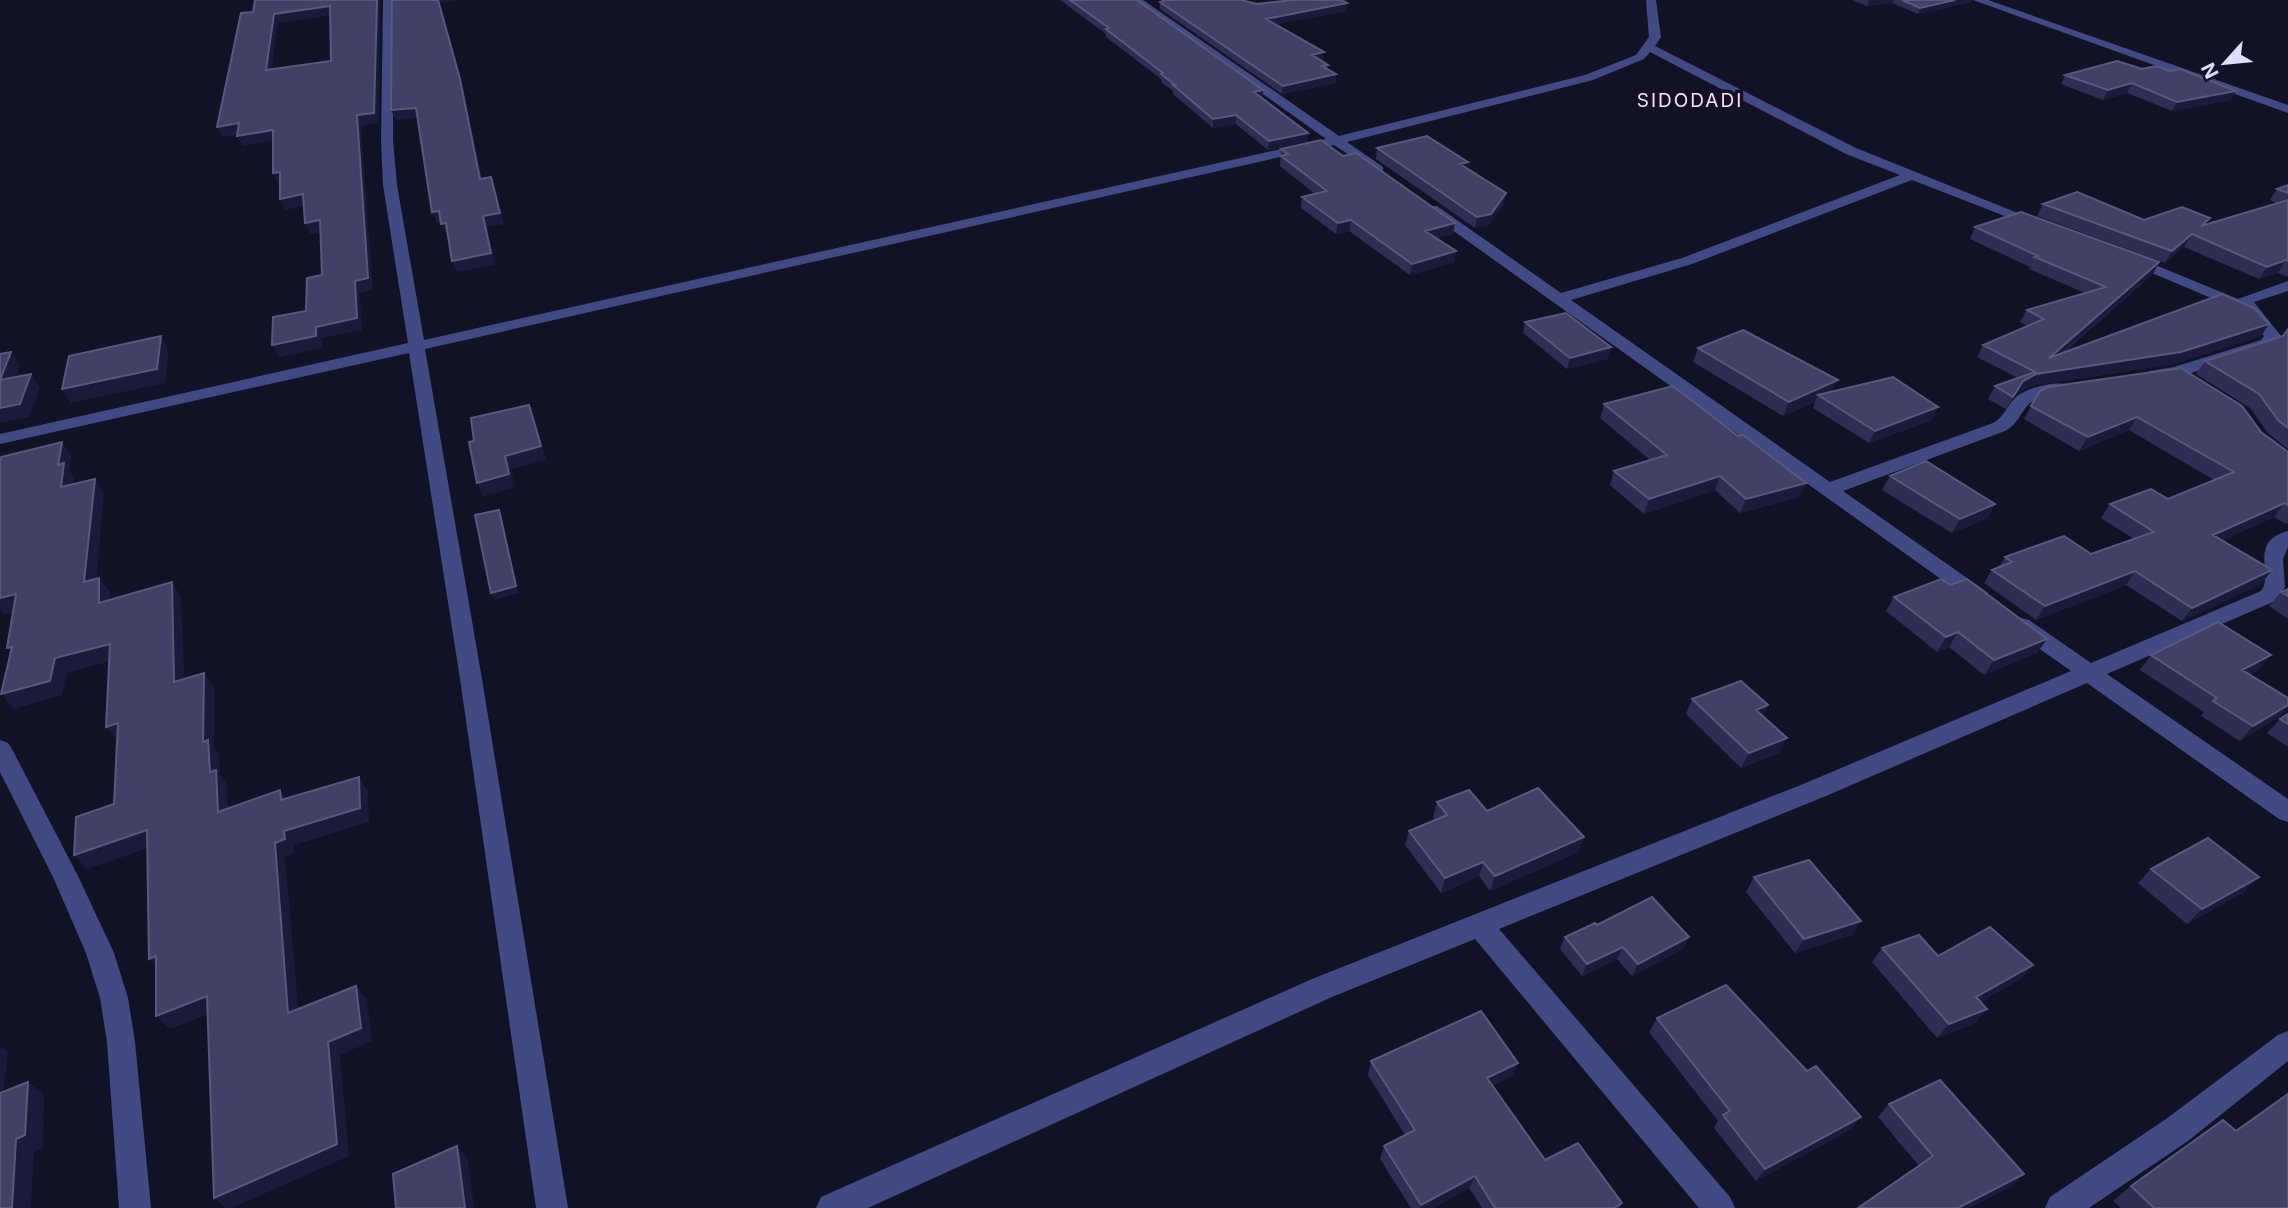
<svg xmlns="http://www.w3.org/2000/svg" width="2288" height="1208" viewBox="0 0 2288 1208" font-family="Inter,sans-serif">
<rect width="100%" height="100%" fill="#121227"/>
<g fill="none" stroke-linecap="round" stroke-linejoin="round">
<!-- minor -->
<path fill="#414a83" fill-rule="evenodd" d="M 383,0 L 393,0 L 393,140 L 397,185 L 424,340 L 1326,139 L 1131,0 L 1143,0 L 1339,136 L 1585,75 L 1636,55 L 1649,37 L 1646,0 L 1656,0 L 1661,37 L 1655,46 L 1856,148 L 2045,224 L 2043,227 L 2033,227 L 1912,180 L 1692,264 L 1571,300 L 1830,482 L 1993,423 C 2005,416 2006,407 2015,398 C 2027,387 2063,377 2075,389 L 2072,393 C 2058,396 2039,393 2028,405 C 2019,415 2018,424 2005,431 L 1843,491 L 1987,592 L 1990,597 L 1987,602 L 1973,602 L 1427,212 L 1427,206 L 1437,206 L 1561,293 L 1682,258 L 1900,175 L 1846,154 L 1650,52 L 1644,59 L 1593,80 L 1347,142 L 1383,167 L 1383,173 L 1378,174 L 1334,145 L 425,349 L 482,679 L 568,1208 L 536,1208 L 460,679 L 409,353 L 0,444 L 0,434 L 408,343 L 383,185 L 381,140 Z
M 1973,0 L 1988,0 L 2288,105 L 2288,113 Z
M 2131,255 L 2238,299 L 2288,281 L 2288,291 L 2254,302 L 2281,336 L 2273,346 L 2182,376 L 2150,379 L 2148,375 L 2150,371 L 2174,367 L 2261,340 L 2264,336 L 2242,311 L 2126,262 L 2124,259 Z
M 2288,531 L 2288,547 L 2283,559 L 2285,587 L 2275,601 L 2107,674 L 2288,799 L 2288,822 L 2279,819 L 2087,683 L 1826,796 L 1499,929 L 1730,1197 L 1735,1208 L 1699,1208 L 1475,939 L 1332,997 L 868,1208 L 816,1208 L 821,1197 L 1312,979 L 1808,782 L 2071,671 L 2013,630 L 2010,625 L 2013,620 L 2021,618 L 2029,620 L 2091,663 L 2261,591 C 2274,575 2248,541 2288,531 Z
M 0,740 L 8,743 L 12,749 L 78,876 L 114,953 L 128,998 L 135,1042 L 151,1208 L 119,1208 L 107,1042 L 100,998 L 86,953 L 53,877 L 0,772 Z
M 2288,1031 L 2288,1061 L 2188,1141 L 2089,1208 L 2045,1208 L 2050,1197 L 2166,1119 L 2278,1035 Z"/>
</g>
<!-- wall -->
<path fill="#2e2d54" d="M 1060,0 L 1137,0 L 1308,133 L 1308,141 L 1268,150 L 1236,124 L 1213,128 L 1173,94 L 1173,91 L 1161,82 L 1161,79 L 1106,37 L 1106,34 Z
M 1852,0 L 1972,0 L 1971,2 L 1918,14 L 1892,3 L 1867,6 Z
M 1160,2 L 1257,4 L 1346,3 L 1346,11 L 1276,24 L 1323,60 L 1321,61 L 1328,65 L 1327,69 L 1336,74 L 1336,83 L 1282,94 L 1160,9 Z
M 2142,69 L 2170,71 L 2231,100 L 2172,111 L 2127,93 L 2103,100 L 2061,84 L 2065,75 Z
M 1377,148 L 1504,204 L 1489,225 L 1475,228 L 1376,159 Z
M 1281,149 L 1343,156 L 1453,234 L 1437,238 L 1456,251 L 1454,262 L 1410,275 L 1349,231 L 1336,234 L 1301,208 L 1302,197 L 1315,194 L 1280,166 Z
M 2288,185 L 2288,277 L 2278,273 L 2259,279 L 2184,247 L 2165,263 L 2037,216 L 2043,204 L 2144,220 L 2206,224 L 2278,204 L 2270,200 L 2277,189 Z
M 1975,227 L 2159,262 L 2153,274 L 2062,354 L 2269,324 L 2261,336 L 2173,364 L 2030,386 L 2016,394 L 2006,409 L 1988,399 L 1995,386 L 2018,378 L 1977,357 L 1983,345 L 2028,326 L 2020,322 L 2027,310 L 2085,293 L 2029,269 L 2030,267 L 1970,239 Z
M 1525,322 L 1611,347 L 1607,359 L 1567,369 L 1523,333 Z
M 2288,329 L 2288,449 L 2268,433 L 2250,408 L 2196,374 L 2205,361 L 2283,336 Z
M 1698,348 L 1833,392 L 1932,420 L 1869,443 L 1813,408 L 1815,402 L 1783,416 L 1693,362 Z
M 2040,391 L 2261,432 L 2288,452 L 2288,523 L 2286,524 L 2274,517 L 2222,540 L 2272,570 L 2261,584 L 2182,621 L 2126,585 L 2036,620 L 1984,583 L 1992,570 L 1999,567 L 2005,557 L 2091,554 L 2134,539 L 2101,518 L 2110,504 L 2168,499 L 2214,480 L 2129,430 L 2079,451 L 2024,419 Z
M 1604,404 L 1738,436 L 1806,483 L 1799,497 L 1740,513 L 1715,490 L 1644,514 L 1610,485 L 1614,471 L 1650,460 L 1600,418 Z
M 1890,476 L 1995,504 L 1987,518 L 1952,533 L 1882,490 Z
M 1950,585 L 2047,639 L 2037,653 L 1984,675 L 1949,647 L 1937,652 L 1886,611 L 1894,597 Z
M 2288,587 L 2288,619 L 2269,606 L 2281,592 L 2286,590 Z
M 2151,655 L 2259,670 L 2250,675 L 2288,698 L 2288,707 L 2280,716 L 2240,741 L 2201,716 L 2204,712 L 2140,670 Z
M 1692,699 L 1768,705 L 1762,716 L 1779,753 L 1741,768 L 1686,714 Z
M 2288,714 L 2288,747 L 2267,733 L 2280,719 Z
M 1437,802 L 1487,811 L 1584,837 L 1578,852 L 1490,891 L 1479,876 L 1441,893 L 1405,845 L 1409,831 L 1435,820 L 1433,817 Z
M 2151,869 L 2244,892 L 2187,924 L 2138,883 Z
M 1754,877 L 1852,935 L 1795,953 L 1746,892 Z
M 1597,925 L 1683,949 L 1632,976 L 1617,959 L 1582,976 L 1560,949 L 1565,937 Z
M 1882,948 L 1938,956 L 2033,965 L 2020,979 L 1980,1002 L 1987,1009 L 1975,1023 L 1937,1038 L 1872,962 Z
M 1657,1018 L 1807,1071 L 1861,1117 L 1850,1130 L 1756,1181 L 1714,1128 L 1718,1121 L 1649,1032 Z
M 1371,1061 L 1518,1063 L 1512,1076 L 1492,1086 L 1545,1160 L 1622,1203 L 1619,1208 L 1482,1208 L 1469,1188 L 1433,1208 L 1411,1208 L 1380,1159 L 1384,1146 L 1405,1135 L 1368,1075 Z
M 1889,1104 L 2024,1174 L 2010,1187 L 1969,1208 L 1858,1208 L 1919,1166 L 1878,1117 Z
M 2236,1131 L 2288,1208 L 2121,1208 L 2113,1201 L 2131,1186 Z"/>
<!-- shaded-wall -->
<path fill="#1b1a3a" d="M 377,0 L 380,0 L 379,123 L 361,126 L 373,290 L 360,293 L 362,330 L 322,338 L 322,348 L 279,357 L 272,345 L 355,281 L 357,115 Z
M 438,0 L 460,0 L 439,3 L 463,89 L 484,190 L 480,179 Z
M 1340,0 L 1346,0 L 1346,11 L 1266,26 L 1266,19 Z
M 1869,0 L 1893,0 L 1892,3 L 1867,6 Z
M 1955,0 L 1972,0 L 1971,2 L 1918,14 L 1920,8 Z
M 330,6 L 334,15 L 278,23 L 270,80 L 266,70 L 274,14 Z
M 1324,52 L 1323,60 L 1311,63 L 1312,55 Z
M 1336,74 L 1336,83 L 1282,94 L 1283,86 Z
M 2132,83 L 2127,93 L 2103,100 L 2108,90 Z
M 1263,90 L 1263,98 L 1254,92 Z
M 2236,91 L 2231,100 L 2172,111 L 2177,102 Z
M 416,108 L 420,118 L 396,120 L 391,110 Z
M 1236,115 L 1236,124 L 1213,128 L 1213,119 Z
M 239,123 L 244,134 L 222,137 L 217,127 Z
M 273,130 L 278,140 L 243,146 L 237,136 Z
M 1308,133 L 1308,141 L 1268,150 L 1269,141 Z
M 280,172 L 285,183 L 279,184 L 273,173 Z
M 491,177 L 504,224 L 487,227 L 495,265 L 457,272 L 452,261 L 483,216 Z
M 1506,193 L 1504,204 L 1489,225 L 1475,228 L 1477,217 Z
M 303,194 L 308,205 L 285,210 L 280,199 Z
M 439,211 L 443,222 L 437,223 L 432,212 Z
M 320,220 L 325,232 L 310,234 L 305,223 Z
M 1351,220 L 1349,231 L 1336,234 L 1338,223 Z
M 446,223 L 451,234 L 446,235 L 441,224 Z
M 1455,223 L 1453,234 L 1423,242 L 1425,231 Z
M 2192,234 L 2184,247 L 2165,263 L 2172,251 Z
M 1456,251 L 1454,262 L 1410,275 L 1412,264 Z
M 2286,260 L 2278,273 L 2259,279 L 2267,267 Z
M 2159,262 L 2153,274 L 2042,370 L 2049,358 Z
M 2269,324 L 2261,336 L 2173,364 L 2030,386 L 2016,394 L 2006,409 L 2023,381 L 2036,374 Z
M 161,336 L 169,350 L 165,383 L 71,403 L 62,389 Z
M 1611,347 L 1607,359 L 1567,369 L 1570,358 Z
M 11,352 L 20,365 L 10,393 L 0,380 Z
M 31,374 L 40,387 L 29,417 L 0,423 L 0,408 Z
M 1838,380 L 1831,394 L 1818,395 L 1815,402 L 1783,416 L 1789,402 Z
M 529,405 L 534,418 L 546,460 L 511,469 L 515,488 L 483,496 L 477,483 L 505,456 Z
M 1938,407 L 1932,420 L 1869,443 L 1875,431 Z
M 2137,417 L 2129,430 L 2079,451 L 2088,437 Z
M 62,442 L 72,456 L 69,471 L 74,477 L 72,501 L 61,487 L 58,465 Z
M 1720,476 L 1715,490 L 1644,514 L 1649,499 Z
M 95,479 L 104,493 L 95,596 L 84,582 Z
M 1806,483 L 1799,497 L 1740,513 L 1746,499 Z
M 2285,503 L 2274,517 L 2203,548 L 2213,535 Z
M 1995,504 L 1987,518 L 1952,533 L 1960,519 Z
M 499,510 L 502,517 L 519,593 L 494,600 L 491,593 Z
M 2272,570 L 2261,584 L 2182,621 L 2192,608 Z
M 2135,571 L 2126,585 L 2036,620 L 2045,606 Z
M 99,578 L 110,592 L 110,617 L 99,603 Z
M 172,582 L 181,597 L 185,696 L 174,682 Z
M 16,594 L 28,608 L 4,615 L 0,610 L 0,598 Z
M 1958,632 L 1949,647 L 1937,652 L 1946,637 Z
M 2047,639 L 2037,653 L 1984,675 L 1994,660 Z
M 110,644 L 121,658 L 67,673 L 62,695 L 14,709 L 1,694 L 55,658 Z
M 2271,655 L 2259,670 L 2230,685 L 2242,670 Z
M 204,673 L 214,687 L 214,747 L 219,754 L 220,775 L 227,784 L 229,826 L 218,812 L 203,742 Z
M 1768,705 L 1760,720 L 1756,710 Z
M 2288,705 L 2288,707 L 2280,716 L 2240,741 L 2253,726 Z
M 118,723 L 118,741 L 106,727 Z
M 1787,738 L 1779,753 L 1741,768 L 1749,753 Z
M 359,777 L 368,791 L 369,822 L 294,845 L 295,853 L 285,857 L 300,1027 L 288,1013 L 275,843 L 284,831 Z
M 280,790 L 291,805 L 281,800 Z
M 147,830 L 160,844 L 87,869 L 74,855 Z
M 1584,837 L 1578,852 L 1490,891 L 1495,876 Z
M 1483,862 L 1479,876 L 1441,893 L 1445,878 Z
M 2259,877 L 2244,892 L 2187,924 L 2202,909 Z
M 1861,921 L 1852,935 L 1795,953 L 1804,939 Z
M 1689,937 L 1683,949 L 1632,976 L 1638,964 Z
M 1623,947 L 1617,959 L 1582,976 L 1587,964 Z
M 156,956 L 163,972 L 149,959 Z
M 2033,965 L 2020,979 L 1964,1011 L 1976,997 Z
M 356,986 L 367,1000 L 372,1041 L 340,1055 L 349,1156 L 232,1208 L 226,1208 L 214,1198 L 328,1042 Z
M 207,996 L 220,1010 L 170,1029 L 156,1016 Z
M 1987,1009 L 1975,1023 L 1937,1038 L 1949,1024 Z
M 0,1046 L 8,1052 L 1,1113 L 0,1112 Z
M 1518,1063 L 1512,1076 L 1482,1091 L 1487,1078 Z
M 28,1082 L 44,1095 L 43,1148 L 34,1152 L 31,1208 L 12,1208 L 16,1139 Z
M 1861,1117 L 1850,1130 L 1756,1181 L 1765,1169 Z
M 457,1146 L 468,1159 L 474,1208 L 465,1208 Z
M 2024,1174 L 2010,1187 L 1969,1208 L 1958,1208 Z
M 1475,1176 L 1469,1188 L 1433,1208 L 1420,1208 L 1421,1205 Z"/>
<!-- building -->
<path fill="#414066" stroke="#59597d" stroke-width="2" fill-rule="evenodd" d="M 255,0 L 377,0 L 374,113 L 357,115 L 368,278 L 355,281 L 357,318 L 316,327 L 316,336 L 272,345 L 273,317 L 306,311 L 307,278 L 322,275 L 320,220 L 305,223 L 303,194 L 280,199 L 280,172 L 273,173 L 273,130 L 237,136 L 239,123 L 217,127 L 241,13 L 253,12 ZM 330,6 L 331,61 L 266,70 L 274,14 Z
M 392,0 L 438,0 L 460,79 L 480,179 L 491,177 L 500,213 L 483,216 L 491,253 L 452,261 L 446,223 L 441,224 L 439,211 L 432,212 L 416,108 L 391,110 Z
M 1070,0 L 1137,0 L 1263,90 L 1254,92 L 1308,133 L 1269,141 L 1236,115 L 1213,119 L 1173,85 L 1175,85 L 1161,74 L 1163,73 L 1106,29 L 1109,28 Z
M 1166,0 L 1241,0 L 1257,4 L 1292,0 L 1341,0 L 1347,3 L 1266,19 L 1324,52 L 1312,55 L 1328,65 L 1322,66 L 1336,74 L 1283,86 L 1160,2 Z
M 1902,0 L 1955,0 L 1920,8 Z
M 2117,61 L 2142,69 L 2156,66 L 2170,71 L 2180,69 L 2236,91 L 2177,102 L 2132,83 L 2108,90 L 2065,75 Z
M 1427,136 L 1468,162 L 1460,164 L 1506,193 L 1491,214 L 1477,217 L 1377,148 Z
M 1321,140 L 1343,156 L 1356,153 L 1455,223 L 1425,231 L 1456,251 L 1412,264 L 1351,220 L 1338,223 L 1302,197 L 1327,191 L 1281,156 L 1288,154 L 1281,149 Z
M 2288,185 L 2288,193 L 2277,189 Z
M 2077,192 L 2144,220 L 2182,207 L 2210,218 L 2201,226 L 2288,200 L 2288,261 L 2286,260 L 2267,267 L 2192,234 L 2172,251 L 2043,204 Z
M 2021,212 L 2159,262 L 2049,358 L 2222,294 L 2254,308 L 2269,324 L 2181,352 L 2036,374 L 2023,381 L 2013,397 L 1995,386 L 2035,372 L 1983,345 L 2044,319 L 2027,310 L 2106,287 L 2035,257 L 2038,256 L 1975,227 Z
M 1566,313 L 1611,347 L 1570,358 L 1525,322 Z
M 2288,329 L 2288,428 L 2278,420 L 2259,394 L 2205,361 L 2283,336 Z
M 1743,330 L 1838,380 L 1789,402 L 1698,348 Z
M 161,336 L 157,369 L 62,389 L 69,356 Z
M 11,352 L 0,380 L 31,374 L 20,404 L 0,408 L 0,354 Z
M 2181,368 L 2242,406 L 2261,432 L 2288,452 L 2288,505 L 2285,503 L 2213,535 L 2272,570 L 2192,608 L 2135,571 L 2045,606 L 1992,570 L 2012,562 L 2005,557 L 2064,536 L 2091,554 L 2154,532 L 2110,504 L 2151,489 L 2168,499 L 2234,472 L 2137,417 L 2088,437 L 2031,406 L 2040,391 L 2048,387 Z
M 1893,377 L 1938,407 L 1875,431 L 1818,395 Z
M 1673,386 L 1738,436 L 1743,435 L 1806,483 L 1746,499 L 1720,476 L 1649,499 L 1614,471 L 1667,455 L 1604,404 Z
M 529,405 L 541,446 L 505,456 L 509,474 L 477,483 L 469,442 L 474,441 L 471,418 Z
M 62,442 L 58,465 L 64,463 L 61,487 L 95,479 L 84,582 L 99,578 L 99,603 L 172,582 L 174,682 L 204,673 L 203,742 L 208,740 L 210,772 L 216,770 L 218,812 L 280,790 L 281,800 L 359,777 L 360,808 L 284,831 L 285,839 L 275,843 L 288,1013 L 356,986 L 361,1028 L 328,1042 L 337,1144 L 214,1198 L 207,996 L 156,1016 L 156,956 L 149,959 L 147,830 L 74,855 L 76,817 L 114,804 L 118,723 L 106,727 L 110,644 L 55,658 L 50,681 L 1,694 L 12,647 L 7,648 L 16,594 L 0,598 L 0,462 L 1,457 Z
M 1926,461 L 1995,504 L 1960,519 L 1890,476 Z
M 499,510 L 516,586 L 491,593 L 475,515 Z
M 1941,579 L 1950,585 L 1967,579 L 2047,639 L 1994,660 L 1958,632 L 1946,637 L 1894,597 Z
M 2288,589 L 2288,596 L 2281,592 Z
M 2218,622 L 2271,655 L 2242,670 L 2288,698 L 2288,705 L 2253,726 L 2213,701 L 2217,698 L 2151,655 Z
M 1741,681 L 1768,705 L 1756,710 L 1787,738 L 1749,753 L 1692,699 Z
M 2288,714 L 2288,724 L 2280,719 Z
M 1538,788 L 1584,837 L 1495,876 L 1483,862 L 1445,878 L 1409,831 L 1447,815 L 1437,802 L 1469,790 L 1487,811 Z
M 2208,838 L 2259,877 L 2202,909 L 2151,869 Z
M 1809,860 L 1861,921 L 1804,939 L 1754,877 Z
M 1652,897 L 1689,937 L 1638,964 L 1623,947 L 1587,964 L 1565,937 L 1595,923 L 1597,925 Z
M 1990,927 L 2033,965 L 1976,997 L 1987,1009 L 1949,1024 L 1882,948 L 1919,935 L 1938,956 Z
M 1726,985 L 1807,1071 L 1816,1066 L 1861,1117 L 1765,1169 L 1723,1115 L 1730,1111 L 1657,1018 Z
M 1481,1011 L 1518,1063 L 1487,1078 L 1545,1160 L 1578,1143 L 1622,1203 L 1614,1208 L 1495,1208 L 1475,1176 L 1421,1205 L 1384,1146 L 1415,1130 L 1371,1061 Z
M 1940,1080 L 2024,1174 L 1958,1208 L 1858,1208 L 1933,1156 L 1889,1104 Z
M 28,1082 L 25,1135 L 16,1139 L 12,1208 L 0,1208 L 0,1093 Z
M 2288,1094 L 2288,1208 L 2154,1208 L 2131,1186 L 2223,1120 L 2236,1131 Z
M 457,1146 L 465,1208 L 396,1208 L 393,1174 Z"/>
<g text-anchor="middle" stroke-width="7" stroke-linejoin="round" paint-order="stroke">
<!-- far-quarter labels -->
<g font-size="19" letter-spacing="2" fill="#fcddf6" stroke="#121227">
<text x="1690" y="107">SIDODADI</text>
</g>
</g>
<!-- north arrow -->
<g transform="translate(2225 63) rotate(243)" stroke="#121227" stroke-width="5" paint-order="stroke">
<path d="M0-5L12 26L0 18L-12 26Z" fill="#dbddfc"/>
<text y="-10" font-size="19" font-weight="bold" text-anchor="middle" fill="#dbddfc">N</text>
</g>
</svg>
